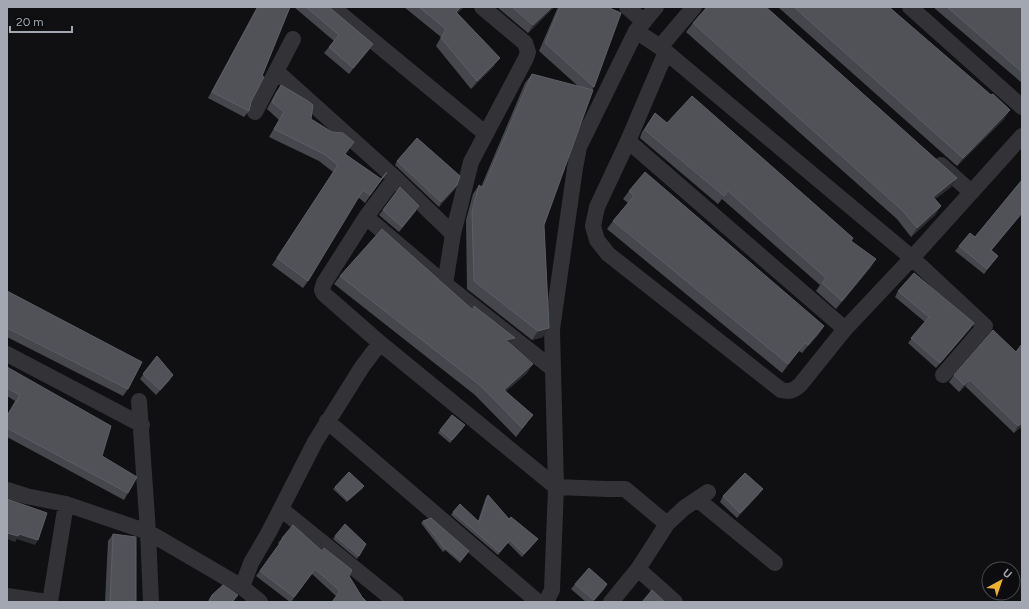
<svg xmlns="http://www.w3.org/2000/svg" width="1029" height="609" viewBox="0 0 1029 609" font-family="Figtree,sans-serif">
<rect width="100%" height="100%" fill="#101012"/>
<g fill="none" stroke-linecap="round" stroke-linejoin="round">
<!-- street -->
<path stroke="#323237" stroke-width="16" d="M 332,7 L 486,134
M 627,7 L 644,22
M 910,7 L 1022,107
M 636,31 L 660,47 L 912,258 L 985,326 L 943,375
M 660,47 L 694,7
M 666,52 L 628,141 L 597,207 L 593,226 L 597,240 L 608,254 L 781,390 C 789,392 793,391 800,385 L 845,329 L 912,258 L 1022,136
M 276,71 L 395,178 L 453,234
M 255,112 L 293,39
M 628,141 L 845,329
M 941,165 L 971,192
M 395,178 L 366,217 L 324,283 L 322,290 L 324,294 L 380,343 L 556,487 L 607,489 L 625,489 L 667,524 L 638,569 L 611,602
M 366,217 L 445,284 L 553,369
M 445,284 L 453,234 L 471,162 L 526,58 L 528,52 L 525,43 L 482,7
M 7,354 L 142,425
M 139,401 L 148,532 L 151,602
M 327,421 L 538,602
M 7,490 L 26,496 L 66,504 L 148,532 L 242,587 L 260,602
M 697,499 L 775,563
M 281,509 L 396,602
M 667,524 L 684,508 L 708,492
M 638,569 L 675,602
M 242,587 L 251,563 L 269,532 L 315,442 L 362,367 L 380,343
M 7,596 L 47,602
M 50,602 L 66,504
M 546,602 L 552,590 L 556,487 L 552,329 L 575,168 L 579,147 L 636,31 L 656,7"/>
</g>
<!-- wall -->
<path fill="#46474d" d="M 257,7 L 290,7 L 262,76 L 251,102 L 249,111 L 244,117 L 208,98 Z
M 294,7 L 329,7 L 373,44 L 369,50 L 349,74 L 324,53 L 334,41 Z
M 404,7 L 464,7 L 457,13 L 494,66 L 471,89 L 436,46 L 441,37 Z
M 497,7 L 554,7 L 528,33 Z
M 558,7 L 607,7 L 594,87 L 592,90 L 544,225 L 543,337 L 532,340 L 467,289 L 466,220 L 473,194 L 479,185 L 481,187 L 525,83 L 532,74 L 579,87 L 539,51 Z
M 778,7 L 889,7 L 1004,119 L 957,166 Z
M 933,7 L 1022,7 L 1022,83 Z
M 693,23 L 951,187 L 935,199 L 941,206 L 935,215 L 911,237 L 897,219 L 686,32 Z
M 281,85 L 311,119 L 345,154 L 381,179 L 387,172 L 365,203 L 358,197 L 308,281 L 303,288 L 272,265 L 333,172 L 319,161 L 269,137 L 279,120 L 267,109 L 276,92 Z
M 655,113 L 667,123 L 851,241 L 871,267 L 836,309 L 816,291 L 820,285 L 722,199 L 718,204 L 640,138 L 642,132 Z
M 397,161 L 457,185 L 455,189 L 439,207 L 395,165 Z
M 1022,180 L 1022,213 L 991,251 L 998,256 L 984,274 L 955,251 L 959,246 L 975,237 Z
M 400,187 L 416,211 L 399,232 L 379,215 Z
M 629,191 L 824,326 L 818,335 L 802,353 L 799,351 L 782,373 L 607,229 L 613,221 L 628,203 L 623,199 Z
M 340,276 L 471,309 L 474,306 L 515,338 L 510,344 L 527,373 L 506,391 L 527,423 L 516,437 L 475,395 L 334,284 Z
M 7,291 L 128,389 L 123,396 L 7,337 Z
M 898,291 L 974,323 L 970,329 L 936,368 L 908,343 L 925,322 L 895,297 Z
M 1022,345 L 1022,426 L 1014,433 L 965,386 L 959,392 L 949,382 L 954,375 L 1016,352 Z
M 157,356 L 170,380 L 156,395 L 140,379 Z
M 7,367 L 102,456 L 128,493 L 124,500 L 7,437 L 7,415 L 15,401 L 7,396 Z
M 463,428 L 450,443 L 438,433 L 440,430 Z
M 364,486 L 362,489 L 347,502 L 333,489 L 335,487 Z
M 759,494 L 737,518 L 720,502 L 723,496 Z
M 488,495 L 509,519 L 538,539 L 522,557 L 508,543 L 498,555 L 451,515 L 453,512 L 478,521 L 486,497 Z
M 423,521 L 467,554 L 460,563 L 445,550 L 443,552 L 421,523 Z
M 113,534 L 136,602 L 105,602 L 108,541 Z
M 335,536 L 359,556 L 357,559 L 333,539 Z
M 282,538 L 349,576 L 362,597 L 336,596 L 312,574 L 291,602 L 290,602 L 256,576 L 279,544 L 278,543 Z
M 575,584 L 607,584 L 593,602 L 586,602 L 571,589 Z
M 212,595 L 233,601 L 234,602 L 208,602 L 209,599 Z"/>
<!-- shaded-wall -->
<path fill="#2c2d31" d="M 461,7 L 464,7 L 450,20 L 456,12 Z
M 552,7 L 554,7 L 528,33 L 533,25 Z
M 373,44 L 369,50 L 349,74 L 353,68 Z
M 500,58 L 494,66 L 471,89 L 477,81 Z
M 1010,110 L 1004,119 L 957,166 L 963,158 Z
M 957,178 L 951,187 L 926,206 L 933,197 Z
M 457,185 L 455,189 L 439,207 L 441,202 Z
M 941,206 L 935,215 L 911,237 L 917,228 Z
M 876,259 L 871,267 L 836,309 L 842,301 Z
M 974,323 L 970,329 L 936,368 L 940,363 Z
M 824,326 L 818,335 L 802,353 L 808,345 Z
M 549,328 L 543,337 L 532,340 L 538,331 Z
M 515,338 L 509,346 L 506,340 Z
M 805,343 L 799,351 L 782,373 L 788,364 Z
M 533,364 L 527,373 L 498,398 L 504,390 Z
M 173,375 L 170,380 L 156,395 L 160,390 Z
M 970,380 L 965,386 L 959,392 L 964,385 Z
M 1022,423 L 1022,426 L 1014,433 L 1018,426 Z
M 364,486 L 362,489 L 347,502 L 348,500 Z
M 763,489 L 759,494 L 737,518 L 740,513 Z
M 7,533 L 19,534 L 38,540 L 35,545 L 17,539 L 15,542 L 7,539 Z
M 607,584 L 604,590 L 593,602 L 594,600 Z"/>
<!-- building -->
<path fill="#505258" stroke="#5d5f66" d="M 258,7 L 290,7 L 262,76 L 264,77 L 251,102 L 249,111 L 212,92 Z
M 306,7 L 329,7 L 373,44 L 353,68 L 329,47 L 339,35 Z
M 419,7 L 461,7 L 456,12 L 500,58 L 477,81 L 441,38 L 446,29 Z
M 512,7 L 552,7 L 533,25 Z
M 560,7 L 607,7 L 621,13 L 594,87 L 545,43 Z
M 707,7 L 714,7 L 715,8 L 716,7 L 766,7 L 957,178 L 933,197 L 941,206 L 917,228 L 903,211 L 693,23 Z
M 794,7 L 889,7 L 991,95 L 993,94 L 1010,110 L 963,158 Z
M 947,7 L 1022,7 L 1022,72 Z
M 532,74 L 593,90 L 544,225 L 549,328 L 538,331 L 474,281 L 472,211 L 479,185 L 483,188 Z
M 281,85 L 308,101 L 313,105 L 311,119 L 332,132 L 343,133 L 354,142 L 345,154 L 381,179 L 387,172 L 370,195 L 363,190 L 308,281 L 277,258 L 338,165 L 324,154 L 274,129 L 284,112 L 272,102 Z
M 692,96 L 853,238 L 851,241 L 876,259 L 842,301 L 822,283 L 826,278 L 728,191 L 724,196 L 645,130 L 648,124 L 655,113 L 667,123 Z
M 417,138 L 460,176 L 457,185 L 441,202 L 397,161 Z
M 645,172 L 824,326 L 808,345 L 805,343 L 788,364 L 613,221 L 634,196 L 629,191 Z
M 1022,180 L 1022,213 L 991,250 L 998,256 L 987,269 L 959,246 L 970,233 L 975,237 Z
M 400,187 L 419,206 L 402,227 L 383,210 Z
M 382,229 L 474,311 L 474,306 L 515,338 L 506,340 L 533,364 L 504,390 L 533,415 L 522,428 L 481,386 L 340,276 Z
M 914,273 L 974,323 L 940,363 L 911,338 L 929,317 L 898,291 Z
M 7,291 L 142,362 L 128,389 L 7,328 Z
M 993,330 L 1016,352 L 1021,345 L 1022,345 L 1022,423 L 1018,426 L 970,380 L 964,385 L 954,375 Z
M 157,356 L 173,375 L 160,390 L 143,374 Z
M 7,367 L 111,426 L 102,456 L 137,477 L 128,493 L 7,428 L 7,416 L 20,395 L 7,388 Z
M 452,415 L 465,425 L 452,440 L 440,430 Z
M 349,472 L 364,486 L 348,500 L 335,487 Z
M 745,473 L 763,489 L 740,513 L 723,496 Z
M 488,495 L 509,519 L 511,517 L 538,539 L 524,554 L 510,540 L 499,552 L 453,512 L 460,504 L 479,522 Z
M 7,499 L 47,513 L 38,540 L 19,534 L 18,536 L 7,533 Z
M 431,518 L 469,551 L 461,560 L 446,548 L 445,549 L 423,521 Z
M 345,524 L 366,544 L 359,556 L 335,536 Z
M 293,525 L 322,551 L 324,548 L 352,570 L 349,576 L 362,597 L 367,602 L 332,602 L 340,591 L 315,569 L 294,597 L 260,571 L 283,539 L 282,538 Z
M 113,534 L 136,537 L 136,602 L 110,602 Z
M 589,568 L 607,584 L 594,600 L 575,584 Z
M 223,585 L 238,595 L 233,601 L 234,602 L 209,602 L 212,595 Z
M 652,590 L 665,602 L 642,602 Z"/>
<!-- border -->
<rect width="1029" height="609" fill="none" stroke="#a2a7b2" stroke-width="16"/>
<!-- north arrow -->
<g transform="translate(1001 581) rotate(40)"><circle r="19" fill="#0c0b0d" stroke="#48494f"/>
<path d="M0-3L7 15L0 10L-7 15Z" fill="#eeb12c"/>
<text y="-6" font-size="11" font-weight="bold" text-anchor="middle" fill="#a2a7b2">U</text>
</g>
<!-- scale -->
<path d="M10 26v6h62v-6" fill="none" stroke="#a2a7b2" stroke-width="2"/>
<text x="16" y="26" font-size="12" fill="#a2a7b2" stroke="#0c0b0d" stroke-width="3" paint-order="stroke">20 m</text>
</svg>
